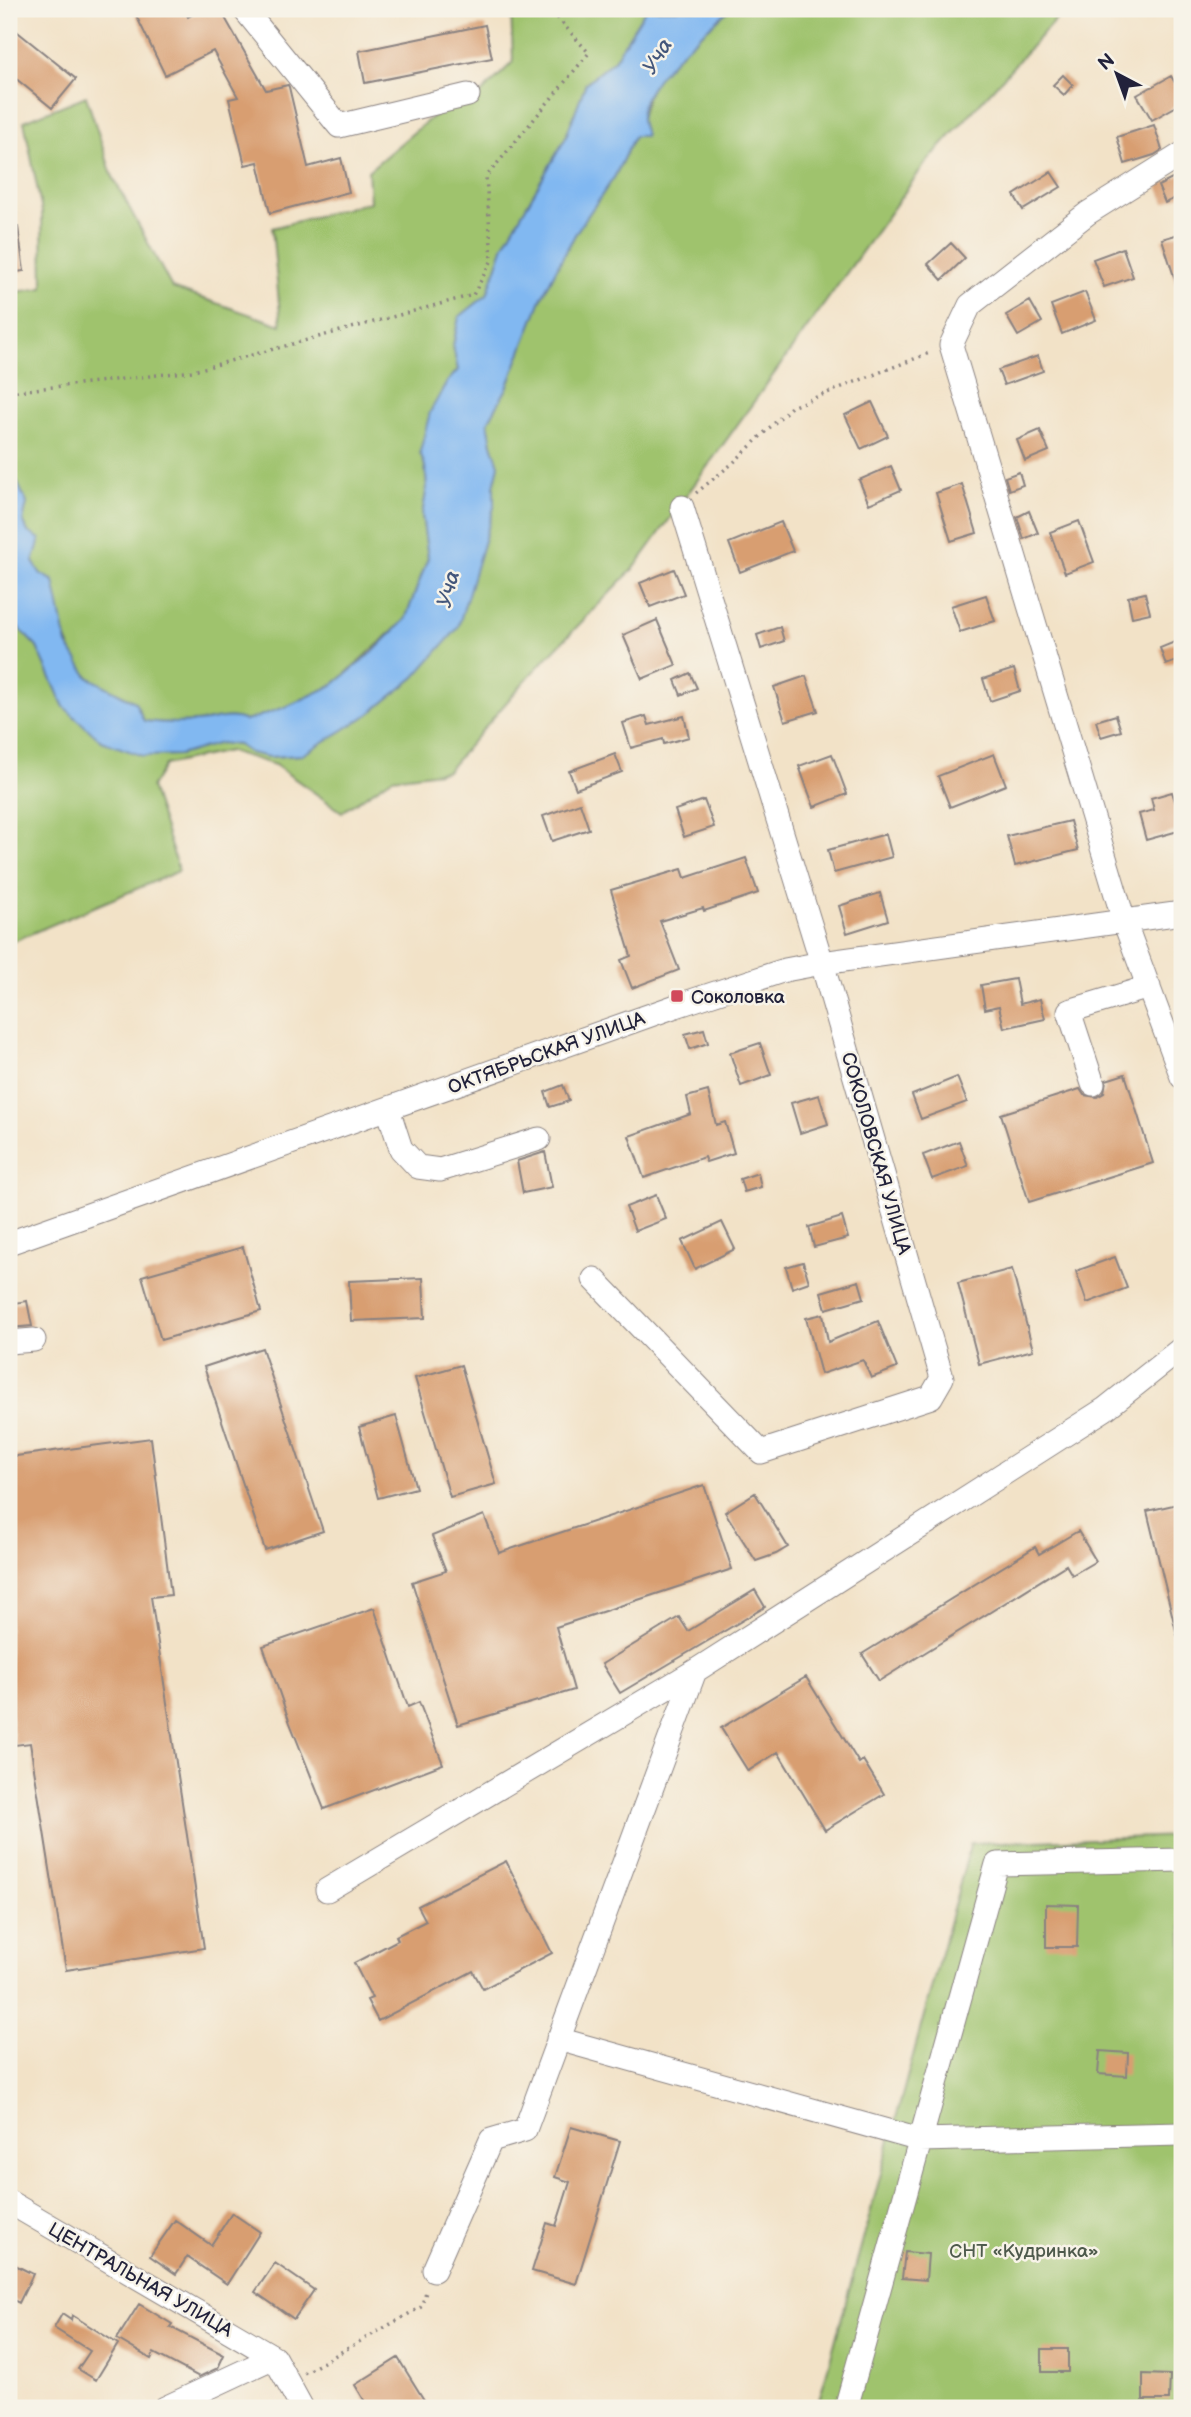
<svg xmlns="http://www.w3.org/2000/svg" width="1191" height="2417" viewBox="0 0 1191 2417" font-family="'Balsamiq Sans',sans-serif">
<rect width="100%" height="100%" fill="#f7f3e8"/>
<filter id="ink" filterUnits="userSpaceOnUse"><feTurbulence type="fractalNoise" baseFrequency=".0143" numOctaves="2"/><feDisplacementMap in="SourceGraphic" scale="14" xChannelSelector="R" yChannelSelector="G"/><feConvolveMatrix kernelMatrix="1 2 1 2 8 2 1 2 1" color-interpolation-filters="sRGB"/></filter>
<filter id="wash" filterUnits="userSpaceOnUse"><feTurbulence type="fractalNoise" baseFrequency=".00686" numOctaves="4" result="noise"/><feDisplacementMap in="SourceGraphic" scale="28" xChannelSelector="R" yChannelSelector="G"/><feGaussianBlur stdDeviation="1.57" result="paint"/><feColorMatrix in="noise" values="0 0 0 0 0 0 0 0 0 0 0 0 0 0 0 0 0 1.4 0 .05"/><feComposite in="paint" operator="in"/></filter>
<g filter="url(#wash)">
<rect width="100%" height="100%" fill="#f2e2c7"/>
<!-- green -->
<path fill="#9fc36d" stroke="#607254" stroke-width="2" d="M 511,9 L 646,9 L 614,60 L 586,83 L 565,139 L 504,245 L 487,295 L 459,317 L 453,346 L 458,370 L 447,382 L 420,452 L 425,466 L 427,487 L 422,515 L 428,558 L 405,620 L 333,685 L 288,706 L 246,721 C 228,713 214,721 195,722 C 178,724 161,723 144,721 C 141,715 138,706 134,702 C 120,690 98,689 87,675 C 60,642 56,598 33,562 L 39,539 L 28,532 L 23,521 L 27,503 L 9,465 L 9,293 L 43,288 L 42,212 L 24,121 L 86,96 L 112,175 L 172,288 L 281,325 L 272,228 L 370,202 L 368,171 L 458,95 L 468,106 L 513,62 Z
M 730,9 L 1065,9 L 925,164 L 635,567 L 531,674 L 447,771 L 392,778 L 342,812 L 275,765 L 229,751 L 165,765 L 151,787 L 179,871 L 9,943 L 9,610 L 13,622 L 37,647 L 64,707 L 179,755 L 220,742 L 238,745 L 250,753 L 269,757 L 302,755 L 369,714 L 415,677 L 470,586 L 494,507 L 494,486 L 499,465 L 492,444 L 488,422 L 507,388 L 542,297 L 560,262 L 577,231 L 615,176 L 634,136 L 653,81 L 688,46 Z
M 1182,1836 L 1182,2408 L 817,2408 L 971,1843 Z"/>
<!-- water -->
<path fill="#81b8f1" stroke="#526d96" stroke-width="2" d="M 646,9 L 730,9 C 705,31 642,80 641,115 C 640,121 644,129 645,136 L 634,136 L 615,176 L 577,231 L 560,262 L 542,297 L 507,388 L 488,422 L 492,444 L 499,465 L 494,486 L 494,507 L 458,628 L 415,677 L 369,714 L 302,755 L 269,757 L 250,753 L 238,745 L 220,743 L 179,755 L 143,756 L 101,741 L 64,707 L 37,647 L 13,622 L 9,610 L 9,465 L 27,503 L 23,521 L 28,532 L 40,539 L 33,562 L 41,574 L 54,581 L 67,644 L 88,677 L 135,702 L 144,721 C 161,723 178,724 196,722 C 214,721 228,713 246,721 L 288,706 L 333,685 L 373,652 L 405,620 L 428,558 L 422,515 L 427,487 L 425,466 L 420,452 L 430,412 L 447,382 L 458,370 L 453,346 L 459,317 L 487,295 L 504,245 L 565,139 L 586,83 L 614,60 Z"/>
<g id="blocks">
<!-- building -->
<path fill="#d89e71" d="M 133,9 L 184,9 L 188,17 L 203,9 L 220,9 L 266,90 L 288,85 L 289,87 L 308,167 L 341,158 L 349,192 L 270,213 L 258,162 L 245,165 L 229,99 L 238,97 L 213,51 L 165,75 Z
M 9,25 L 76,79 L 52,108 L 9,73 Z
M 485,25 L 492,58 L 365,83 L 359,51 Z
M 1063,75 L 1073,85 L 1064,95 L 1053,85 Z
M 1171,76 L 1182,95 L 1182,103 L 1152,120 L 1137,95 Z
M 1154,125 L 1162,150 L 1154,155 L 1125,164 L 1117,137 Z
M 1051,172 L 1061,187 L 1023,210 L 1014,195 Z
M 1182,174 L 1182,195 L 1165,203 L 1158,186 Z
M 9,227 L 18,227 L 24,271 L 9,273 Z
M 1182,233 L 1182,291 L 1179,292 L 1162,239 Z
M 951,243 L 965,258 L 942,280 L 928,264 Z
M 1123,248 L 1133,277 L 1104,287 L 1093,259 Z
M 1085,292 L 1096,320 L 1062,334 L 1051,305 Z
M 1030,301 L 1042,322 L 1018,336 L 1006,315 Z
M 1038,356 L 1043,371 L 1004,385 L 998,370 Z
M 872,402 L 888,436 L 861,449 L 845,415 Z
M 1040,430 L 1049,451 L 1025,461 L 1017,440 Z
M 891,466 L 901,490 L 869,504 L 859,480 Z
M 1019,472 L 1023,485 L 1009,490 L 1005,477 Z
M 962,484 L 977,533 L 951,541 L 936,493 Z
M 1029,511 L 1038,533 L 1024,539 L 1017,517 Z
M 1079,521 L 1094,562 L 1065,573 L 1050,532 Z
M 781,522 L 793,551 L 740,572 L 729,543 Z
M 674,569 L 684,594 L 650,607 L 640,583 Z
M 1145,593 L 1150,613 L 1132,617 L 1128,597 Z
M 986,595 L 995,621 L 960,632 L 951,606 Z
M 657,620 L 676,665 L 642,679 L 623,635 Z
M 780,627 L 784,641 L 761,649 L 757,635 Z
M 1182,639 L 1182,659 L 1166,665 L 1160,648 Z
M 1014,669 L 1020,691 L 990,701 L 983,679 Z
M 690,673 L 697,688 L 681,695 L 675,680 Z
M 806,676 L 818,711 L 785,721 L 774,687 Z
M 1116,715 L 1121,731 L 1101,737 L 1096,721 Z
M 646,716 L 649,725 L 684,716 L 689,737 L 664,744 L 663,739 L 631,748 L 623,723 Z
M 615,754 L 622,772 L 576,789 L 569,771 Z
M 832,754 L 847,794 L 814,807 L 799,766 Z
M 994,754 L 1006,785 L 950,807 L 938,776 Z
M 1172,792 L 1176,804 L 1182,802 L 1182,830 L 1146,840 L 1139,814 L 1154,810 L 1151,798 Z
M 704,800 L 714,827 L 684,837 L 675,810 Z
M 580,803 L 589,829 L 552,841 L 543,816 Z
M 1070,821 L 1078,850 L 1015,866 L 1007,836 Z
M 886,834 L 892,857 L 834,873 L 828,850 Z
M 746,858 L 758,893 L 704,911 L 703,908 L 660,921 L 679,970 L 632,988 L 621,960 L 631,956 L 611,890 L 682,869 L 685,878 Z
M 880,893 L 888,920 L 847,933 L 839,906 Z
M 1015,979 L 1020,1004 L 1040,999 L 1045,1019 L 1004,1028 L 999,1006 L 985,1009 L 981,985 Z
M 704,1029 L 708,1043 L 690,1049 L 685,1034 Z
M 760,1043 L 771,1075 L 741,1086 L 730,1053 Z
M 1125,1074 L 1153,1163 L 1029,1202 L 1001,1114 L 1080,1089 L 1084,1095 L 1097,1097 L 1104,1093 L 1106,1080 Z
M 957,1077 L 967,1102 L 921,1119 L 912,1095 Z
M 563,1085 L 569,1101 L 550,1107 L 545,1092 Z
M 708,1091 L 716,1125 L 725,1122 L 734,1153 L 706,1162 L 704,1157 L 644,1178 L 629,1136 L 691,1114 L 687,1097 Z
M 819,1095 L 828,1124 L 800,1133 L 791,1103 Z
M 959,1141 L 968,1166 L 932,1179 L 923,1155 Z
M 545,1152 L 552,1187 L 523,1193 L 517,1161 Z
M 758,1173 L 761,1187 L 744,1192 L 740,1179 Z
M 656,1195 L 666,1219 L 635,1231 L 626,1207 Z
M 842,1217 L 848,1238 L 814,1247 L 809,1227 Z
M 722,1222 L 735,1249 L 695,1269 L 682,1241 Z
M 243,1247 L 261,1311 L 161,1340 L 142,1276 Z
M 1115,1257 L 1127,1288 L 1087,1303 L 1076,1271 Z
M 803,1262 L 809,1282 L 792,1288 L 786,1267 Z
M 1012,1269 L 1033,1350 L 979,1364 L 958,1283 Z
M 423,1278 L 425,1318 L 351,1321 L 349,1281 Z
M 859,1281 L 864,1298 L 826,1309 L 821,1292 Z
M 27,1301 L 32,1326 L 9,1328 L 9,1304 Z
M 823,1314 L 828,1342 L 878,1321 L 897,1368 L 871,1378 L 863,1360 L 821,1374 L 806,1318 Z
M 262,1348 L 323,1531 L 265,1550 L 204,1367 Z
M 461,1365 L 496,1484 L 450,1497 L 415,1378 Z
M 396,1416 L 416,1488 L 378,1498 L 359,1427 Z
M 151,1438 L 171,1595 L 151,1597 L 204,1948 L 66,1970 L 30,1743 L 15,1745 L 9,1702 L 9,1457 Z
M 704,1485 L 732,1569 L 556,1627 L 574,1690 L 458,1725 L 412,1582 L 446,1571 L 432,1536 L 484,1515 L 499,1553 Z
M 755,1493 L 788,1547 L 776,1554 L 756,1561 L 725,1512 Z
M 1182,1503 L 1182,1634 L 1177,1635 L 1147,1511 Z
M 1078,1531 L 1096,1561 L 1072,1575 L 1066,1565 L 879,1681 L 862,1654 L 1035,1547 L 1039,1554 Z
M 755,1590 L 765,1607 L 620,1693 L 602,1664 L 679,1617 L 688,1631 Z
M 374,1608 L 408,1707 L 419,1702 L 443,1764 L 324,1809 L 290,1723 L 263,1646 Z
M 806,1677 L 859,1763 L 863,1760 L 884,1794 L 825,1830 L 778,1752 L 748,1771 L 721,1728 Z
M 506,1861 L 552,1953 L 483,1989 L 473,1971 L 378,2021 L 367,2000 L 372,1998 L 354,1963 L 398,1940 L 396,1936 L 426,1921 L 418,1906 Z
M 1046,1904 L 1078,1905 L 1077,1947 L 1046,1947 Z
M 1100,2051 L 1128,2053 L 1127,2076 L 1098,2074 Z
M 571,2127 L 620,2141 L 576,2284 L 532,2271 L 547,2223 L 556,2226 L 570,2182 L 555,2177 Z
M 232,2213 L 260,2232 L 227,2284 L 187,2257 L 176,2274 L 150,2256 L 175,2220 L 211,2245 Z
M 905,2252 L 928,2254 L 926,2280 L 902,2278 Z
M 9,2262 L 33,2274 L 19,2303 L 9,2298 Z
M 275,2263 L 314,2290 L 294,2319 L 255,2292 Z
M 139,2304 L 172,2324 L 170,2327 L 224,2355 L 218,2368 L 199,2377 L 154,2353 L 151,2359 L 117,2339 Z
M 62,2314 L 71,2320 L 72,2315 L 118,2344 L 96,2380 L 78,2369 L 90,2351 L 54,2328 Z
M 1042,2349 L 1068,2349 L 1068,2372 L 1042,2372 Z
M 398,2358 L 429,2408 L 369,2408 L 355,2385 Z
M 1143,2374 L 1170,2375 L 1169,2400 L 1143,2400 Z"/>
</g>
</g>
<g filter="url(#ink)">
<use href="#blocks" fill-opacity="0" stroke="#8a8281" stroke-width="2"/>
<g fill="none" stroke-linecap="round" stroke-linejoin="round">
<defs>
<path id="minor" d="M 244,9 L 339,126 L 468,95
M 1182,154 L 1088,213 L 970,305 L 951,345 L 1124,921 L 1182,1077
M 1093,1084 L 1069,1011 L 1149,987
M 388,1109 L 401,1149 L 418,1167 L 440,1170 L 539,1139
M 9,1243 L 676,1006 L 785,970 L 822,963 L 1182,913
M 594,1279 L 761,1452 L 931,1397 L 942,1378 L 822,963 L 682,507
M 9,1342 L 34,1340
M 327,1890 L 695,1671 L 1105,1409 L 1182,1348
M 558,2039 L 920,2140 L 1182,2134
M 9,2202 L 274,2357 L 302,2408
M 434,2270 L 491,2140 L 525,2130 L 695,1671
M 165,2408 L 274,2357
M 846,2408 L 997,1864 L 1182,1860"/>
</defs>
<!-- minor casing -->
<use href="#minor" stroke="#8a8281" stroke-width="25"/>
<!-- path -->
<path stroke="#8a8281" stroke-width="3.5" stroke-dasharray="2 5" stroke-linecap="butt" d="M 9,392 L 193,371 L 473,295 L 492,260 L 486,177 L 589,53 L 555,15 L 556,9
M 696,493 L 733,463 L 791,407 L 932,352
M 304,2373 L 421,2307 L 427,2289"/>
<!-- minor -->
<use href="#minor" stroke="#fff" stroke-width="23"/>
</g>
</g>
<!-- markers -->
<rect fill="#d1495b" stroke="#f7f3e8" stroke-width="2.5" x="670" y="989" width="14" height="14" rx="3.5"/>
<g text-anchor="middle" stroke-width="5" stroke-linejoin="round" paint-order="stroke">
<!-- poi labels -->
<g font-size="19" fill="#22223b" stroke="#f7f3e8" text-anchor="start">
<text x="691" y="1003">Соколовка</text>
</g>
<!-- street labels -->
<g font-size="19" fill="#22223b" stroke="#f7f3e8">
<text transform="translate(546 1052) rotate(-20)" y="7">ОКТЯБРЬСКАЯ УЛИЦА</text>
<text transform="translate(877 1153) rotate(74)" y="7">СОКОЛОВСКАЯ УЛИЦА</text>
<text transform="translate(141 2279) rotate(30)" y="7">ЦЕНТРАЛЬНАЯ УЛИЦА</text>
</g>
<!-- park labels -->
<g font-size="19" fill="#4e5a4c" stroke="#f7f3e8">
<text x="1024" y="2257">СНТ «Кудринка»</text>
</g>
<!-- water labels -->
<g font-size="21" font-style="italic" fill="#43567b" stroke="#f7f3e8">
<text transform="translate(657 56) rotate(-58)" y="7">Уча</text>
<text transform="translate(448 589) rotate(-75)" y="7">Уча</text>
</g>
</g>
<!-- margin -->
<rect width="1191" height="2417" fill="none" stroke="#f7f3e8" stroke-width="35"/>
<!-- north arrow -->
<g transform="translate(1117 74) rotate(319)" stroke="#f7f3e8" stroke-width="5" paint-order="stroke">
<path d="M0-5L12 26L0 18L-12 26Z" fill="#22223b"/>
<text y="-10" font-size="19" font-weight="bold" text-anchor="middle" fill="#22223b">N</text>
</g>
</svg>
